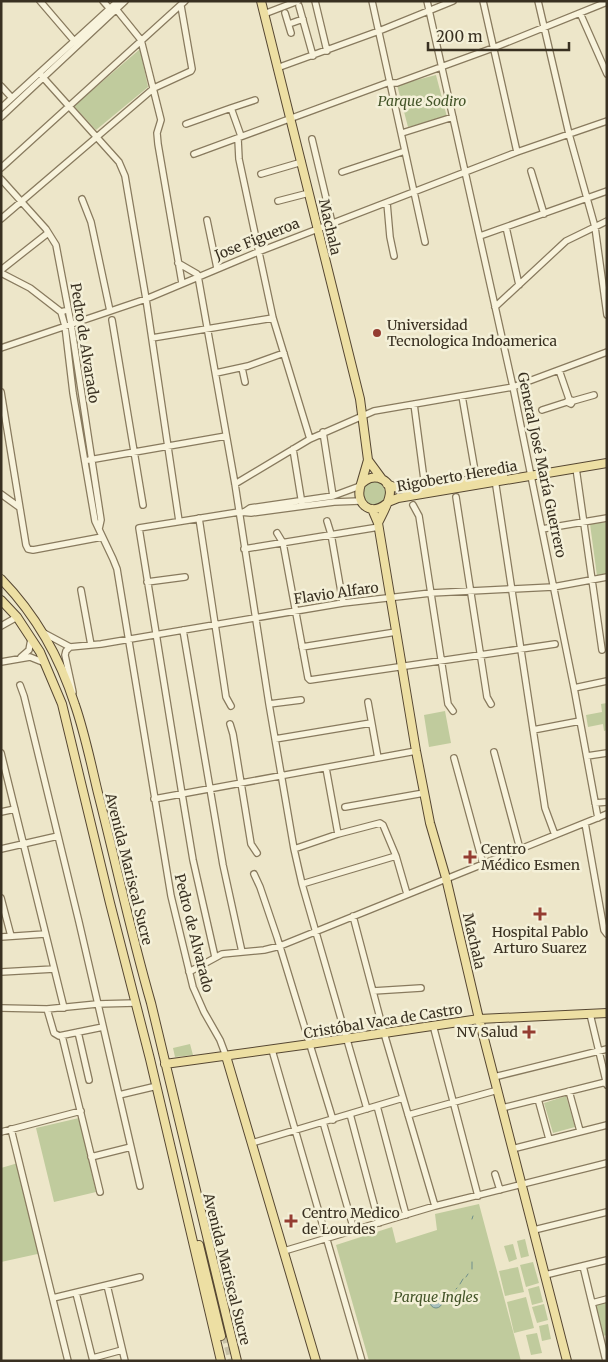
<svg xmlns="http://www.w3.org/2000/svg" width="608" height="1362" viewBox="0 0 608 1362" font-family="Merriweather,serif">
<rect width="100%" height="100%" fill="#ede6c9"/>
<!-- green -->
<path fill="#c0cb9d" d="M 140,49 L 148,87 L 96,130 L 74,106 Z
M 436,75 L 447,117 L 408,127 L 397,85 Z
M 378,480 L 388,488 L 386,502 L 374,507 L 362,500 C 362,483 361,484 378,480 Z
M 607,522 L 607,574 L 597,576 L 590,524 Z
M 607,703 L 607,730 L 604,731 L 603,724 L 588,727 L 586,715 L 602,712 L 601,704 Z
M 445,711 L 451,743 L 429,747 L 424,715 Z
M 190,1044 L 193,1055 L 175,1057 L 173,1048 Z
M 566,1096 L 575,1127 L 553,1133 L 544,1103 Z
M 79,1118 L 96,1192 L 54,1202 L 36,1128 Z
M 18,1163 L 42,1253 L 1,1262 L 1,1168 Z
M 479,1204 L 521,1361 L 369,1361 L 336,1245 L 392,1227 L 396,1243 L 437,1230 L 435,1214 Z
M 525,1239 L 529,1256 L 521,1258 L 517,1241 Z
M 513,1244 L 517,1259 L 509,1262 L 504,1246 Z
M 533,1262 L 539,1283 L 526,1287 L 520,1265 Z
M 518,1267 L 524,1292 L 505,1296 L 499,1271 Z
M 539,1286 L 543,1302 L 532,1305 L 528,1289 Z
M 526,1297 L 534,1328 L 514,1333 L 507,1302 Z
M 607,1302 L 607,1335 L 603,1336 L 596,1305 Z
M 544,1304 L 548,1320 L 537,1323 L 532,1307 Z
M 548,1324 L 551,1339 L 542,1341 L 539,1326 Z
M 537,1333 L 542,1353 L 531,1355 L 526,1335 Z"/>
<!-- water -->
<path fill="#a9c1bd" stroke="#708f8b" d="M430 1302a6 6 0 1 1 12 0a6 6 0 1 1-12 0Z"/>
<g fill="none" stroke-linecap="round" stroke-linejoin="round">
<!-- stream -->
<path stroke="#708f8b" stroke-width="1" d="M 472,1219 L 473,1216
M 472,1269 L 472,1262
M 466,1277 L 468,1274
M 460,1284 L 463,1279
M 456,1289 L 457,1288"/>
<!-- major-tunnel -->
<path stroke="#c9c2a7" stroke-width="8" stroke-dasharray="8 4" stroke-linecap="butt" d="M 225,1335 L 232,1361"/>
<defs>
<path id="minor" d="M 40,1 L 76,43
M 103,1 L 110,9
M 315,1 L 327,51
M 372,1 L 425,242
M 427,1 L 513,387 L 574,688 L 598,818
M 483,1 L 517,152
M 538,1 L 569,134 L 595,227 L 607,315
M 299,6 L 313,56
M 116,9 L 141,40 L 161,120 L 157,133 L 158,144 L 182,283
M 285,13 L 291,33
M 580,13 L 607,74
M 264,14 L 298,1
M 289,24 L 303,19
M 277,68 L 379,31 L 453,1
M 40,74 L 119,162 L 125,176 L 146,299 L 179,521
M 1,86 L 12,98
M 1,108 L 118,1
M 231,108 L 255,100
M 1,117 L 125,1
M 186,124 L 231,108 L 241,136
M 402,133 L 453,117
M 238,139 L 239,159 L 273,318 L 310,439
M 312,139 L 332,223
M 194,154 L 387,83 L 397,83 L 493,48 L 607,2
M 1,168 L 185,1
M 531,171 L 544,214
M 342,172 L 405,151
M 261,174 L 302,162
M 1,179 L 46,229 L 56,245 L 71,324 L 101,520 L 99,529
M 82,199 L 91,222 L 110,311
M 278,201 L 309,193
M 387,203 L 390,237 L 394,256
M 1,219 L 154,88 L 191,71 L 192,69 L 181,6
M 207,220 L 217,268
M 506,227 L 519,285
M 480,236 L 607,191
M 178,263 L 197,274 L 198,276 L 235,484 L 269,704 L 294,849 L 302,884 L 367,1109
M 1,270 L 48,233
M 1,273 L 30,288 L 61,312 L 64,311
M 495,307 L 566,241 L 607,221
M 61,312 L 65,326 L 73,393 L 95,521 L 113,559 L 117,569 L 171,896 L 193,987 L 204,1012 L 220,1040 L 226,1056
M 112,320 L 143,505
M 152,338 L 273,318
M 1,348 L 146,299 L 258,252 L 517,152 L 607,121
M 242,368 L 245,382
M 559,370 L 569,399 L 573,401 L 571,404 L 567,402 L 569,399
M 216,373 L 248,366 L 284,353
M 1,392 L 26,545 L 28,549 L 33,550 L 102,537
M 462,396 L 477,483
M 573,401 L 594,395
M 414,404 L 425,487
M 542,410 L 567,402
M 323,432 L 333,496
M 293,449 L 302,504
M 89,460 L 226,436
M 576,468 L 602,650
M 235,484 L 310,439 L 374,411 L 513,387 L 607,352
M 496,486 L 545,808 L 555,835
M 1,494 L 19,507
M 456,497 L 487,697 L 491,704
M 413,505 L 419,516 L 448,704 L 453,711
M 244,512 L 250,508 L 333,496 L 360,486
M 199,518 L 226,697 L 231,706
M 327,521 L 331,534 L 343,603
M 542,529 L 607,518
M 277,533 L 283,543 L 308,678 L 310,680 L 555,644
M 244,549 L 379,527
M 147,582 L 185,577
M 81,590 L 91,645
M 1,626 L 17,617
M 183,630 L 223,865 L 242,952
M 42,632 L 70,647 L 101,644 L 343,603 L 431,593 L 553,587 L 607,577
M 70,647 L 66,651 L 65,655 L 73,692
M 302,647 L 396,632
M 21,657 L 29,650 L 31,639
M 1,662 L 30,657 L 45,663
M 20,685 L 24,696 L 79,922 L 140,1186
M 574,688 L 607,681
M 368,702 L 378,758
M 269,704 L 301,700
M 230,724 L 233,734 L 251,844 L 257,853
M 533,730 L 580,721
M 275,739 L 371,723
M 494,752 L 520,849
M 1,753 L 64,1008
M 587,756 L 607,753
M 454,758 L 483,864
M 326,768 L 338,834
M 154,799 L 416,751
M 595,803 L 607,802
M 345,807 L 424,793
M 1,812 L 15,809
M 585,823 L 604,930 L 607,934
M 1,849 L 58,836
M 294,849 L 338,834 L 380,823 L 383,825 L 396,856 L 407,894
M 254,874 L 260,887 L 277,937 L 333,1120
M 302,884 L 396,856
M 1,898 L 11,936
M 353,916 L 384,1033 L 435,1206
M 1,937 L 45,934
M 215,957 L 193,860 L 182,794 L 139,528 L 239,512 L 251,513 L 334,502 L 360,501
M 1,972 L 54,969
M 189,972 L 222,954 L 264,950 L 280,946 L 607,814
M 373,991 L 421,988
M 1,1008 L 47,1009 L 97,1004 L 136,1003
M 47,1009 L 54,1033 L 59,1036 L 103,1027
M 590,1014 L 607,1085
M 433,1025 L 478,1196
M 78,1032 L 89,1080
M 62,1036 L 100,1192
M 272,1050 L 362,1361
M 494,1077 L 607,1049
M 569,1091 L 580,1131
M 119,1095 L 157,1086
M 538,1099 L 549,1139
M 377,1106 L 406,1215
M 502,1108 L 606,1082
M 350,1114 L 379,1223
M 408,1115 L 498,1090
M 323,1122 L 354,1230
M 11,1129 L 68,1361
M 1,1132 L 81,1111
M 252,1143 L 403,1098
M 512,1149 L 607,1125
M 91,1157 L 131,1147
M 495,1174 L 500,1190
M 534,1230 L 607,1212
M 284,1251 L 435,1206 L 607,1163
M 583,1266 L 606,1361
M 545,1275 L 607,1260
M 107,1285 L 125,1361
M 76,1293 L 93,1361
M 53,1298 L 140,1277
M 592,1303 L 607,1299
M 93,1358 L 122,1350"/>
<path id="major" d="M 261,1 L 360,399 L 368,460 L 361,484
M 368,460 L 382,479
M 387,484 L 394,487 L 410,490 L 503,475
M 388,502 L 398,498 L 607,463
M 372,509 L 378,523 L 416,751 L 430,823 L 446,878 L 479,1019 L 567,1361
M 378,523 C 384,510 401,485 379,478 C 372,476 367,479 361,484 C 354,503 370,517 386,504
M 1,579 C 35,614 60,658 75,705 C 85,734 91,764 98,793 C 116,863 131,934 151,1003 L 237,1361
M 1,600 L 17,617 L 40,652 L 62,704 L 110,903 L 150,1059 L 221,1361
M 226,1056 L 316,1361
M 165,1064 L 310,1044 L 479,1019 L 607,1013
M 199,1245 L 221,1336"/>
</defs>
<!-- minor casing -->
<use href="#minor" stroke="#887a5e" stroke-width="8"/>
<!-- major casing -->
<use href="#major" stroke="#564732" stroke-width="10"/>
<!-- minor -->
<use href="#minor" stroke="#f8f3dc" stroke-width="5.5"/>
<!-- major -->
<use href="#major" stroke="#eddfa3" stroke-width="8"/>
</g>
<!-- markers -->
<g fill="#943c31" stroke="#f4f0d8" stroke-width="2">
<circle cx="377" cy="333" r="5"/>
<path d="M467.5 849.5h5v5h5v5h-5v5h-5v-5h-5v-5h5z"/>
<path d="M537.5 906.5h5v5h5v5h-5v5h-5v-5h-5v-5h5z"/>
<path d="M526.5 1024.5h5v5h5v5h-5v5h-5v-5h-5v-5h5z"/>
<path d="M288.5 1213.5h5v5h5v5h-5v5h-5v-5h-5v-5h5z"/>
</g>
<g text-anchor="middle" stroke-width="5" stroke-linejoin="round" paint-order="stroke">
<!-- park labels -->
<g font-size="14" font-style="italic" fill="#445529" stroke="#f4f0d8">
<text x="422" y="106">Parque Sodiro</text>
<text x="436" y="1302">Parque Ingles</text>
</g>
<!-- street labels -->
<g font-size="14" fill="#393021" stroke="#f4f0d8">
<text transform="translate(330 227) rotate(77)" y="5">Machala</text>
<text transform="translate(257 239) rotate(-22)" y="5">Jose Figueroa</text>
<text transform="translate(85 343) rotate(81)" y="5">Pedro de Alvarado</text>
<text transform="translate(542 465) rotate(78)" y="5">General José María Guerrero</text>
<text transform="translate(457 476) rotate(-10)" y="5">Rigoberto Heredia</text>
<text transform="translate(336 593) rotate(-8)" y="5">Flavio Alfaro</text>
<text transform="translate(129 869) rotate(76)" y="5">Avenida Mariscal Sucre</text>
<text transform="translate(194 933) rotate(76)" y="5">Pedro de Alvarado</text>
<text transform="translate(474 941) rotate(77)" y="5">Machala</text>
<text transform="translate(383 1021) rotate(-9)" y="5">Cristóbal Vaca de Castro</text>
<text transform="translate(227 1269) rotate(76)" y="5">Avenida Mariscal Sucre</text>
</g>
<!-- poi labels -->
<g font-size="14" fill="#393021" stroke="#f4f0d8" text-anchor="start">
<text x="387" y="330">Universidad<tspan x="387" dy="16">Tecnologica Indoamerica</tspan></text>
<text x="481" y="854">Centro<tspan x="481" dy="16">Médico Esmen</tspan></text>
<text x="540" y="937" text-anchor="middle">Hospital Pablo<tspan x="540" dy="16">Arturo Suarez</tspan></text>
<text x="518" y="1037" text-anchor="end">NV Salud</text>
<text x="302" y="1218">Centro Medico<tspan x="302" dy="16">de Lourdes</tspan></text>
</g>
</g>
<!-- border -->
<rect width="608" height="1362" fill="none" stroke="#393021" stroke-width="5"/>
<!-- scale -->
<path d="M428 42v8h141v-8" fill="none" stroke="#393021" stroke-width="2.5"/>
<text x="436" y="42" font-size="15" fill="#393021" stroke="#f4f0d8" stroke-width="4" paint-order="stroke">200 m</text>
</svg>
